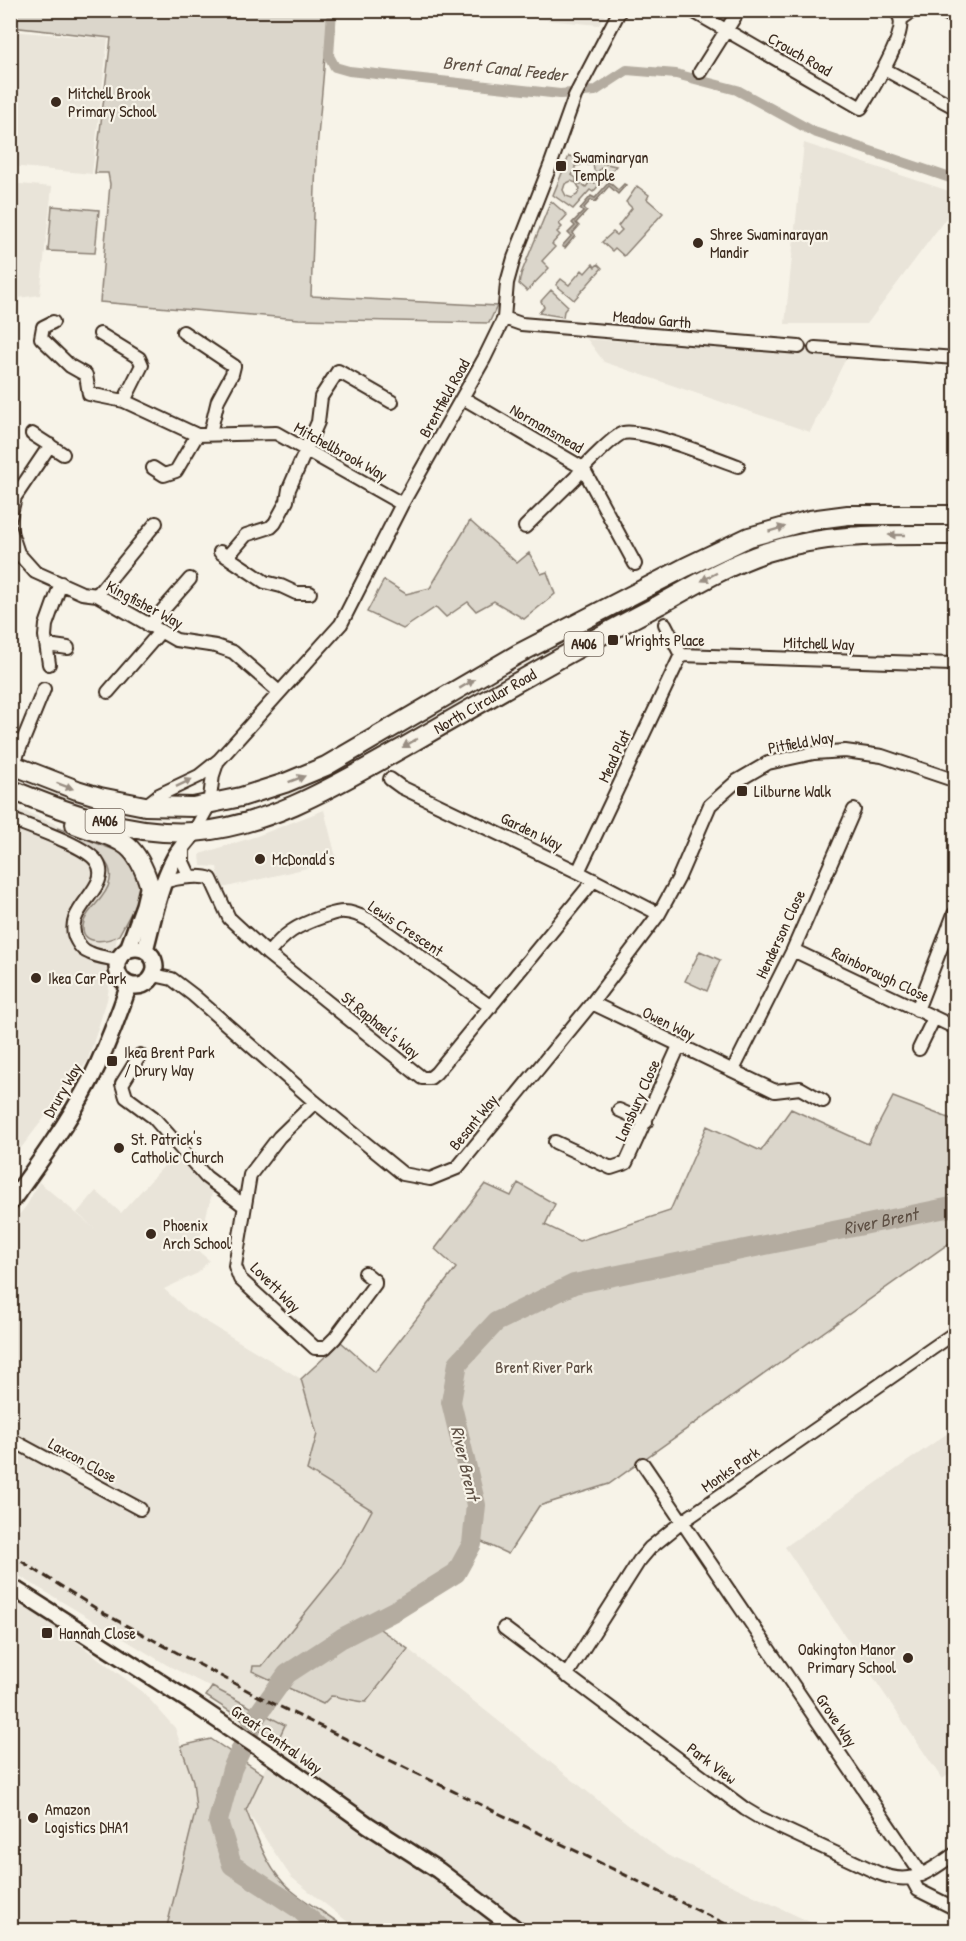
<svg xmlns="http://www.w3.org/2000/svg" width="966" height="1941" viewBox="0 0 966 1941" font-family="'Patrick Hand',sans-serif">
<rect width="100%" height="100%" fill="#f7f3e8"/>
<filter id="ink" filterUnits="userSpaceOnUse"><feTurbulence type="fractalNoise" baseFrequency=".0167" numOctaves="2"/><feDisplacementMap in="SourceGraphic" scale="12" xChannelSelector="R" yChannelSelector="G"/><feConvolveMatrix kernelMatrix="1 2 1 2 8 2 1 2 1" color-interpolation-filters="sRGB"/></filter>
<g filter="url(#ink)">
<!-- built -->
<path fill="#e9e4d9" d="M 522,11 L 607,11 L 599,25 L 526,18 Z
M 10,31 L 108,39 L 92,174 L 11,166 Z
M 804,143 L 955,193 L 955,206 L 867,324 L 785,324 Z
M 10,183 L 52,187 L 40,295 L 18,298 L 11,286 Z
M 587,339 L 774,351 L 848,354 L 810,432 L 604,362 Z
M 11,806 L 116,848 L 128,868 L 107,1000 L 87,1062 L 11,1161 Z
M 324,810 L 337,861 L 227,887 L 221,888 L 217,867 L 201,866 L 200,854 L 257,836 Z
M 174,1155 L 213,1190 L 197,1250 L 209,1260 L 198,1273 L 164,1289 L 187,1310 L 301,1379 L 317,1433 L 307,1470 L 372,1510 L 339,1571 L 262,1666 L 253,1672 L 323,1704 L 331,1696 L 344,1697 L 355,1702 L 374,1694 L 408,1649 L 667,1855 L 827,1930 L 358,1930 L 291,1877 L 246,1810 L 285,1725 L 167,1665 L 11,1571 L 10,1226 L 27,1205 L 39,1182 L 95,1229 L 77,1213 L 96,1191 L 121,1213 Z
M 955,1428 L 956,1770 L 942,1779 L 785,1547 Z
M 10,1592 L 143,1692 L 175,1728 L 193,1781 L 196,1809 L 166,1930 L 11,1930 Z"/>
<!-- green -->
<path fill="#dbd6cb" stroke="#8b8074" stroke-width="1.5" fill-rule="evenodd" d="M 10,11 L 329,11 L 316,160 L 311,296 L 497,306 L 489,323 L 299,319 L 100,302 L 110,184 L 108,173 L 95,173 L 111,38 L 11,27 Z
M 569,156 L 616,166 L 593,192 L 590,190 L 573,209 L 553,195 ZM 584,161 L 588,165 L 593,164 L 594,170 L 597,173 L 601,168 L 607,173 L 606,176 L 602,178 L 598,177 L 597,174 L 594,177 L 595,183 L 589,183 L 586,187 L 582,184 L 577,184 L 580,189 L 577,195 L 572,198 L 566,196 L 563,190 L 565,184 L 571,181 L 576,183 L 576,178 L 572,175 L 575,171 L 575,166 L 581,165 Z
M 637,186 L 649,195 L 647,199 L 663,213 L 624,256 L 615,248 L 612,251 L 602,242 L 613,232 L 617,235 L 622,230 L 618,226 L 632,208 L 626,202 Z
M 551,201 L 567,215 L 559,224 L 562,227 L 557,232 L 560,235 L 552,244 L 555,247 L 542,261 L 549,268 L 527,291 L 519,284 L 521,274 Z
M 52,206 L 99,210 L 95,253 L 48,251 Z
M 593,264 L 595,267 L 598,264 L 602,268 L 574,300 L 556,285 L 561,279 L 569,285 L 582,270 L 585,273 Z
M 551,290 L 568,306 L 564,311 L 563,317 L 539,313 L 544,307 L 541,301 Z
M 470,521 L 517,563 L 529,553 L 541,574 L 547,572 L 555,594 L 524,619 L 494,601 L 476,611 L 468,602 L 446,617 L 436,607 L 403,629 L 367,612 L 384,580 L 406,594 L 430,588 Z
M 58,828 L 122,853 C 157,878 134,906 119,935 C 109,942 81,946 83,926 C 84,915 95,906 101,898 C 131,860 83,845 55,833 Z
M 700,951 L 720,960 L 707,991 L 685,981 Z
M 893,1097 L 951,1119 L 955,1112 L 955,1239 L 609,1484 L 539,1506 L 508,1554 L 467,1535 L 464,1546 L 451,1571 L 396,1604 L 380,1629 L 408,1649 L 366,1702 C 354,1702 344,1697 331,1696 L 323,1704 L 252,1671 L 253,1666 L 262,1666 L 339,1571 L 372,1510 L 307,1470 L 317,1434 L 301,1379 L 341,1342 L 375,1372 L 456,1268 L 435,1249 L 485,1184 L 511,1196 L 518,1183 L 555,1204 L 545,1225 L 579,1241 L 670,1211 L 707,1126 L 761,1151 L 791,1109 L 868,1144 Z
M 212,1687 L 285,1725 L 277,1742 L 206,1696 Z
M 211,1739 L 263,1774 L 246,1810 C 258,1839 267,1870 291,1890 C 309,1905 330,1915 348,1930 L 166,1930 L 196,1809 L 193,1781 L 181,1746 Z"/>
<!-- water -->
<path fill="#b4aca0" stroke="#84786c" stroke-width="1.5" d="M 609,182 L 618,190 L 624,184 L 626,185 L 618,194 L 609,186 L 595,202 L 591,200 L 584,208 L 587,211 L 576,223 L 579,226 L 573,233 L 575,236 L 565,248 L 562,246 L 571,236 L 568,233 L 575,226 L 572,223 L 583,212 L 580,209 L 591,196 L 595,198 Z"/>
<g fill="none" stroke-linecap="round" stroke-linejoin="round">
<!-- canal -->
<path stroke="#b4aca0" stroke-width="10" d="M 332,10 L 329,56 L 335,67 L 349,71 L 560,94 L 595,91 L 627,70 L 676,74 L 737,90 L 814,132 L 956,180"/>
<!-- river -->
<path stroke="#b4aca0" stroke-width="20" id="s1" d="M 322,1930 L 298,1908 L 232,1865 L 218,1821 L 232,1769 L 256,1717 L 287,1674 L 342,1638 L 398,1609 L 456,1573 L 472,1544 L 476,1505 L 451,1402 L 458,1363 L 496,1322 L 574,1284 L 956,1206"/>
<defs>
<path id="minor" d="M 691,10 L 861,108 C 871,91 906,37 900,18 C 899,15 897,13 895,10
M 941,10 L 956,19
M 901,19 L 914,10
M 884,69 L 956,108
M 700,72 L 739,10
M 504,318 L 521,324 L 799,347
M 53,322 L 43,327 L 41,338 L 70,366 L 86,375 L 89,394 L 124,401 L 197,435 L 276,433 L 402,504
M 183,332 L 234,366 L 232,374 L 218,400 L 210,433
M 100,334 L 139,358 L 142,365 L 124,401
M 815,348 L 956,358
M 463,398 L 583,468 L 635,564
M 32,434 L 63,454
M 153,468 L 164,475 L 176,471 L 197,435
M 10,518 L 15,497 L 50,445
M 525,527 L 576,477 C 582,468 614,436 623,433 C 643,428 715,458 738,466
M 10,529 L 18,553 L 35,572 L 82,593 L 97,595 L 176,640 L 216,646 L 233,652 L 279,692
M 220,552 L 265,582 L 281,586 L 296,593 L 310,593
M 227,557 L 246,535 L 271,527 L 275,523 L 287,501 L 289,489 L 318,422 L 321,397 L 338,371 L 392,402
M 97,595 L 156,523
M 665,624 L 681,655
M 149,626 L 190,579
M 47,645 L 68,648
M 681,655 L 952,664 L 956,666
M 49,664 L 45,636 L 46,625 L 61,583
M 108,692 L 160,632
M 13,765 L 44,689
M 390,779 L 401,787 L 578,872 L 659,914
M 145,806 L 159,795 L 199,776 L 219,760 L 341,624 L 402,504 L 484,359 L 504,318 L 507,283 L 514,258 L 550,166 L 575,96 L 620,10
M 10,819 C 30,827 87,846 97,862 C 114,888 59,910 77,941 C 80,947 84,951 90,953 C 98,957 109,958 117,960
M 194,832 L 209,805 L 213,775 L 217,763
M 183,847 L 183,862 L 190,877
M 578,872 L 681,655
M 158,885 C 169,878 200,874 211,879 L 229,918 L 268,954 L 422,1078 L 430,1078 L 436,1073 L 594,880
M 793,950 L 956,1028
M 268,954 C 285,933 296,926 322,917 C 329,915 337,911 345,912 C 354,912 363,917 371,921 L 491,1007
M 154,975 L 172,979 L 193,995 L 315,1102 L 403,1174 L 430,1179 L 457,1168 L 592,1003 L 659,914 L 678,879 L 710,805 L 737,781 L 768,763 L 814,753 L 845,751 L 882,756 L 956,781
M 592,1003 L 775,1091 L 800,1088 L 823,1101
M 917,1010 L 954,914
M 919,1049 L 934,1018
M 140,1055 L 122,1084 L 126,1097 L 153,1117 L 206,1177 L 243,1205
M 733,1070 L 793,950 L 854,810
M 315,1102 L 279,1137 L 250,1175 L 235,1266 L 240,1279 L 315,1348 L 325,1348 L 335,1338 L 375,1284 L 375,1281 L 365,1273
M 619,1110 L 646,1122
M 555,1142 L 611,1168 L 626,1163 L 679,1046
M 10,1439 L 140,1509
M 643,1464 L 922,1875
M 504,1628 L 745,1809 L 760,1818 L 878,1873 C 913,1887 928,1872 956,1853
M 566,1676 L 639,1561 L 650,1548 L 682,1522 L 956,1332
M 912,1879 L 918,1890 L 956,1909"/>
<path id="major" d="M117 967a19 19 0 1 1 38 0a19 19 0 1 1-38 0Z
M 128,949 L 144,905 L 149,884
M 145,950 C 153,920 159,887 174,859 C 179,849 188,840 194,832
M 10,1203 C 39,1163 68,1123 91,1079 C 106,1049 118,1017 129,985
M 10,1586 L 194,1704 L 277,1760 L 368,1825 L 438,1870 L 517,1930"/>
<g id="highway">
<path d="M 10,764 L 77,790 L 100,797 L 145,806 L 193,807 L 241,797 L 285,783 L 326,766 L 518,654 L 686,567 L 749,537 L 810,520 L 848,515 L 956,515"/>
<path id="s2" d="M 10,789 C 67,813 131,836 194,832 C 271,826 340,783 406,746 C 489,698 572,650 657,606 C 693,586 728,565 767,552 C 829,532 892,535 956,535"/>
<path d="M 75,824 C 117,840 134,837 149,884"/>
</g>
</defs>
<!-- minor casing -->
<use href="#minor" stroke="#3b2a1e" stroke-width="16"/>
<!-- major casing -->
<use href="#major" stroke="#3b2a1e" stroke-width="20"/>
<!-- highway casing -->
<use href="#highway" stroke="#3b2a1e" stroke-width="22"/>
<!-- minor -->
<use href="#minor" stroke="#f7f3e8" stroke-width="12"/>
<!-- major -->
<use href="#major" stroke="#f7f3e8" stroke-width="15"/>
<!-- highway -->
<use href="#highway" stroke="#f7f3e8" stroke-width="18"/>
<!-- rail -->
<path stroke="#3b2a1e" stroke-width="3" stroke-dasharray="9 4.5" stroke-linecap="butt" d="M 10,1554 L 105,1614 L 256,1695 L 738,1930"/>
</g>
<!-- one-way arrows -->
<defs><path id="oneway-solid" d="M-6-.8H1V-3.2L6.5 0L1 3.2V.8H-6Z" transform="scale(1.5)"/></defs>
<g fill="#998e83">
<use href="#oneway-solid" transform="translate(777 529) rotate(-17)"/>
<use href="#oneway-solid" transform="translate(897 535) rotate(-180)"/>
<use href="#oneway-solid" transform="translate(709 577) rotate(152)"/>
<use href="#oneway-solid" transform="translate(467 684) rotate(-31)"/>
<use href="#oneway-solid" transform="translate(410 743) rotate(150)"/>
<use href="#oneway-solid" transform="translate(297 779) rotate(-21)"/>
<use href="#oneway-solid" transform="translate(184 783) rotate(-26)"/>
<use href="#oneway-solid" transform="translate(65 786) rotate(20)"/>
</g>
</g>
<!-- markers -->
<g fill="#3b2a1e" stroke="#f7f3e8" stroke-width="2">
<circle cx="56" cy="102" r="6"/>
<rect x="555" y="160" width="12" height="12" rx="3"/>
<circle cx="698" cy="243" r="6"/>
<rect x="607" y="634" width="12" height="12" rx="3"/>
<rect x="736" y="785" width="12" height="12" rx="3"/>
<circle cx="260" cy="859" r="6"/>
<circle cx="36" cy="978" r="6"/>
<rect x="106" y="1055" width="12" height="12" rx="3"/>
<circle cx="119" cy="1148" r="6"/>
<circle cx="151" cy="1234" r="6"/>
<rect x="41" y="1627" width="12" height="12" rx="3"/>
<circle cx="908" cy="1658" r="6"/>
<circle cx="33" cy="1818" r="6"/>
</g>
<g text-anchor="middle" stroke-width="4.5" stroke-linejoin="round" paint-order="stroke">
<!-- shield labels -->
<g fill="#f7f3e8" stroke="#73665b" stroke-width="1.5">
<rect x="564.5" y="632" width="39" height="24" rx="4.5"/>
<rect x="85.5" y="809" width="39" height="24" rx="4.5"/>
</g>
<g font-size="15" font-weight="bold" fill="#3b2a1e">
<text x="584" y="649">A406</text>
<text x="105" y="826">A406</text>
</g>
<!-- street labels -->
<g font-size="16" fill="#3b2a1e" stroke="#f7f3e8">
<text transform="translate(800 54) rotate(30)" y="6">Crouch Road</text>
<text transform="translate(652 319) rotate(5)" y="6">Meadow Garth</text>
<text transform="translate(444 398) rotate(-61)" y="6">Brentfield Road</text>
<text transform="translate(547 428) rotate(30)" y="6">Normansmead</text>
<text transform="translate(341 451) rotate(29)" y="6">Mitchellbrook Way</text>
<text transform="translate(145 604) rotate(28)" y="6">Kingfisher Way</text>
<text transform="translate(819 643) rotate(2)" y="6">Mitchell Way</text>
<text dy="6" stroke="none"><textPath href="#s2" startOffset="512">North Circular Road</textPath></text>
<text transform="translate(801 742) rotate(-10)" y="6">Pitfield Way</text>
<text transform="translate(614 756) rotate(-65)" y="6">Mead Plat</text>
<text transform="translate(532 831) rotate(26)" y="6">Garden Way</text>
<text transform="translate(406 928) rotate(34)" y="6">Lewis Crescent</text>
<text transform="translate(780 934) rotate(-65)" y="6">Henderson Close</text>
<text transform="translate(881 974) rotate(26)" y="6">Rainborough Close</text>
<text transform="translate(669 1023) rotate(26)" y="6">Owen Way</text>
<text transform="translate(381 1025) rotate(39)" y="6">St Raphael's Way</text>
<text transform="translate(62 1090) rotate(-60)" y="6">Drury Way</text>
<text transform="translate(637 1100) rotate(-66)" y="6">Lansbury Close</text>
<text transform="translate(473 1122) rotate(-51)" y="6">Besant Way</text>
<text transform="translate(276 1287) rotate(45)" y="6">Lovett Way</text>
<text transform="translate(83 1460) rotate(29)" y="6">Laxcon Close</text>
<text transform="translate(730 1469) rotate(-35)" y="6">Monks Park</text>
<text transform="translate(837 1720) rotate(56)" y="6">Grove Way</text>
<text transform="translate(277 1739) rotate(35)" y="6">Great Central Way</text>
<text transform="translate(712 1763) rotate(37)" y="6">Park View</text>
</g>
<!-- poi labels -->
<g font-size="16" fill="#3b2a1e" stroke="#f7f3e8" text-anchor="start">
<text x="68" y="99">Mitchell Brook<tspan x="68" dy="18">Primary School</tspan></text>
<text x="573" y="163">Swaminaryan<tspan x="573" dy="18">Temple</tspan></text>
<text x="710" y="240">Shree Swaminarayan<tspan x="710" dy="18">Mandir</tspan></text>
<text x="625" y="646">Wrights Place</text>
<text x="754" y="797">Lilburne Walk</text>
<text x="272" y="865">McDonald's</text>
<text x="48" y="984">Ikea Car Park</text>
<text x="124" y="1058">Ikea Brent Park<tspan x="124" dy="18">/ Drury Way</tspan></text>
<text x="131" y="1145">St. Patrick's<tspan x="131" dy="18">Catholic Church</tspan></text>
<text x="163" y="1231">Phoenix<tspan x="163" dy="18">Arch School</tspan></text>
<text x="59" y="1639">Hannah Close</text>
<text x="896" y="1655" text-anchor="end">Oakington Manor<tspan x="896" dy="18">Primary School</tspan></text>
<text x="45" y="1815">Amazon<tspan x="45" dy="18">Logistics DHA1</tspan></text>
</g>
<!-- park labels -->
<g font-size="16" fill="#5b4c41" stroke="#f7f3e8">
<text x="544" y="1373">Brent River Park</text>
</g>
<!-- water labels -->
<g font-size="18" font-style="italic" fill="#5f5145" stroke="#f7f3e8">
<text transform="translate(505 69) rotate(6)" y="6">Brent Canal Feeder</text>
<text dy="6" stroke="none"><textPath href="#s1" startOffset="1192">River Brent</textPath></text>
<text transform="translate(465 1463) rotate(77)" y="6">River Brent</text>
</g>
</g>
<!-- margin -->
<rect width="966" height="1941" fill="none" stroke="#f7f3e8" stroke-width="36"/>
<rect x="18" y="18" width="930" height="1905" fill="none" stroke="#3b2a1e" stroke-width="2" filter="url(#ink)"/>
</svg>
